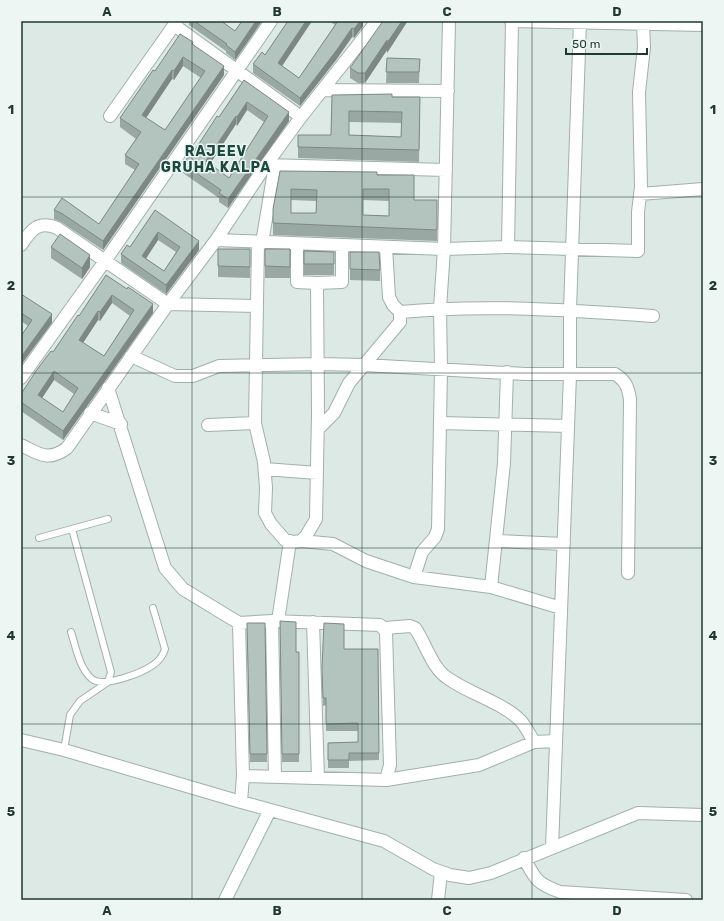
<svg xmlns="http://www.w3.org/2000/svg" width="724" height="921" viewBox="0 0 724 921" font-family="Rubik,sans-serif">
<rect width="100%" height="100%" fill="#dde9e4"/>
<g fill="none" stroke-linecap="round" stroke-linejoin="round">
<defs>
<path id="service" d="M 39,538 L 108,519
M 71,632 C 76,647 79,668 92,679 C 103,688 142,673 153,665 C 159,661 163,656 165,649 L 153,608
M 64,750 L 70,715 L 80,701 L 108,682 L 111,672 L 72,529"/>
<path id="minor" d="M 511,21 L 703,25
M 174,25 L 301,117
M 324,90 L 448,91
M 110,116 L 177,21
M 266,165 L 446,170
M 640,194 L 703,189
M 216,240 L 444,249 L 508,247 L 638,251 L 638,212 L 641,187 L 639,92 L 644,47 L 643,23
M 258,242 L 255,423 L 264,462 L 266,488 L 265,513 L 271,524 L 285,540 L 294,542 L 301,541 L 306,536 L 316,519 L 318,413 L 317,283 L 342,282 L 342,245
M 262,243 L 275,165
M 297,244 L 297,282 L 317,283
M 21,245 C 31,230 38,220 57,228 L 168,304 L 257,306
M 508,247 L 512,21
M 400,312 C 484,304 569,310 653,316
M 131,356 L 175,376 L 193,376 L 219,366 L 319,364 L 364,365 L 525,374 L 615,374 C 626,381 628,387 630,399 L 628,573
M 21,378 L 105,261 L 271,21
M 108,388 L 165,568 L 183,589 L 239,623 L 272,621 L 380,625 L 386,632 L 390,765 L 386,780 L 243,776
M 90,413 L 121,424
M 440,423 L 568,426
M 208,425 L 255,423
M 318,429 L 334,413 L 349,383 L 400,322 L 400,312 L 393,305 L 389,297 L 386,247
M 21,445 C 39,454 48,462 67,448 L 168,304 L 216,240 L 266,165 L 301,117 L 377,21
M 265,469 L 317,473
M 301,541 L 333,544 L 366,561 L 414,577 L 491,587 L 561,608
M 496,541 L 564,544
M 414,577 L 422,552 L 435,537 L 438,529 L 441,369 L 440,308 L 444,249 L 449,21
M 491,587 L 504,463 L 507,372
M 272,621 L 275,777
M 278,621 L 290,541
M 313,622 L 318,778
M 239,623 L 243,776 L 241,802
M 385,628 L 410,626 L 415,628 C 426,644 432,669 449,679 C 470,694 502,702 521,721 C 526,727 530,735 534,742
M 21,740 L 64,750 L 241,802 L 384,841 L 433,869 L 450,875 L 469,878 L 491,873 L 638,813 L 703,815
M 386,780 L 479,765 L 534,742 L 556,741
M 552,848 L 570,375 L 570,310 L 580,21
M 524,858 C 536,880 536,883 560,892 L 686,900
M 225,900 L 270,810
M 438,900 L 441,872"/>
</defs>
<!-- service casing -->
<use href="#service" stroke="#a0b0ab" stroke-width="8"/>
<!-- minor casing -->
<use href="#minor" stroke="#a0b0ab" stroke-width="14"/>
<!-- service -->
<use href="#service" stroke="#fff" stroke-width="6"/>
<!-- minor -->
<use href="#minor" stroke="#fff" stroke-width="12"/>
</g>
<!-- wall -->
<path fill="#9aa8a3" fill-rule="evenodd" d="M 189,21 L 221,21 L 235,31 L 242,21 L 262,21 L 235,60 L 226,53 L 226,51 L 189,25 Z
M 288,21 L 312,21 L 282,66 L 299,78 L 335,25 L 329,21 L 363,21 L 363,26 L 354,38 L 352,37 L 336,60 L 300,106 L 253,73 L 253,64 L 265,55 Z
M 407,21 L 407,22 L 387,53 L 387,50 L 365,83 L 358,83 L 350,78 L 350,68 Z
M 193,44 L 224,75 L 103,250 L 61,222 L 54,219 L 54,210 L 99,224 L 135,170 L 125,164 L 125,155 L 136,139 L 120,127 L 120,118 L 155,71 ZM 183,66 L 201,78 L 165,130 L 146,118 L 172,79 L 174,80 Z
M 387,58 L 420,59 L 419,83 L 386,83 Z
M 244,80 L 289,121 L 228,208 L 219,202 L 219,198 L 183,173 L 183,164 L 193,153 L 219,117 ZM 247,110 L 264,122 L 229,178 L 210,164 L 236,124 L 237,126 Z
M 332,95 L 392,97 L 420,97 L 419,162 L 298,158 L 298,147 L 331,135 ZM 349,122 L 402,123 L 401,137 L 349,135 Z
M 280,171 L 377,175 L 414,200 L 437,200 L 437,241 L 273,235 L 273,209 ZM 291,200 L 316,201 L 316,213 L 291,213 ZM 363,200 L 389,201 L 389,216 L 363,215 Z
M 155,210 L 199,250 L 166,294 L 121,263 L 121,254 L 130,247 ZM 158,240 L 176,252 L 164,271 L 146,259 Z
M 51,247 L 90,267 L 82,279 L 51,258 Z
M 250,249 L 250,278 L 218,277 L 218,266 Z
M 290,249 L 290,278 L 265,278 L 265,266 Z
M 304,251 L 334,252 L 334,275 L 304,275 Z
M 350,252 L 380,270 L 380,281 L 350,280 Z
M 106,275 L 153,313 L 63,440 L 21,411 L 21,394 L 53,352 L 79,316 ZM 112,303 L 130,316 L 104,356 L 83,343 L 98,320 L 100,321 ZM 54,380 L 74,394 L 63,412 L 42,398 Z
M 21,294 L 52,323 L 28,326 L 21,321 Z
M 280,621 L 296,652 L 299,652 L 299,762 L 282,762 Z
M 247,623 L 265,623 L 267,762 L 250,762 Z
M 344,649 L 378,649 L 379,760 L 349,761 L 349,768 L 328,768 L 328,743 L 358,742 L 358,731 L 326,731 L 326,705 L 323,706 L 322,675 Z"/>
<!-- shaded-wall -->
<path fill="#7d8884" d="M 256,21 L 262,21 L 235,60 L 235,52 Z
M 306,21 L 312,21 L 278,72 L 278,63 Z
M 360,21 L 363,21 L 363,26 L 354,38 L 354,29 Z
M 402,21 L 407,21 L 407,22 L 387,53 L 387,50 L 365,83 L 365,73 L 387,40 Z
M 352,28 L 352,37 L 336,60 L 300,106 L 300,98 Z
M 183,57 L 183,66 L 174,80 L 174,71 Z
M 224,66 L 224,75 L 103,250 L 103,241 Z
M 172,70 L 172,79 L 142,124 L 142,115 Z
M 247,102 L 247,110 L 237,126 L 237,117 Z
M 289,112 L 289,121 L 228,208 L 228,199 Z
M 236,116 L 236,124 L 206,170 L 206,161 Z
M 158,232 L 158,240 L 142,264 L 142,256 Z
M 199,241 L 199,250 L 166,294 L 166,285 Z
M 90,255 L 90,267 L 82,279 L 82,268 Z
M 112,295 L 112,303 L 100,321 L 100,312 Z
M 153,304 L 153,313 L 63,440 L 63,431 Z
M 98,311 L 98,320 L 79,349 L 79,340 Z
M 52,314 L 52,323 L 21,365 L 21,357 Z
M 54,371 L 54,380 L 38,404 L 38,395 Z"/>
<!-- building -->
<path fill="#b3c3bd" stroke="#7d8884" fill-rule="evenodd" d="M 194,21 L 221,21 L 235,31 L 242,21 L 256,21 L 235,52 L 226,45 L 227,44 Z
M 288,21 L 306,21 L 278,63 L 299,78 L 338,21 L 360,21 L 354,29 L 352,28 L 336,51 L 300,98 L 253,64 L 262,52 L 265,55 Z
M 383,21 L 402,21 L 387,43 L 387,40 L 365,73 L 358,73 L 350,68 Z
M 180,34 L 193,42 L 192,44 L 224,66 L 103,241 L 61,213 L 54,210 L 62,198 L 99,224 L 139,164 L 125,155 L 141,132 L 120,118 L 153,70 L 155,71 ZM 183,57 L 205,71 L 165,130 L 142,115 L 172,70 L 174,71 Z
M 387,58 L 420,59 L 419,72 L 386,72 Z
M 244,80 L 289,112 L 228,199 L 219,193 L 221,190 L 183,164 L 192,152 L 193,153 L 217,116 L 219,117 ZM 247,102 L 268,116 L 229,178 L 206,161 L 236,116 L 237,117 Z
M 392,94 L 392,97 L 420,97 L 419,150 L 298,147 L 298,135 L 331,135 L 332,95 ZM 349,111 L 402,112 L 401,137 L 349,135 Z
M 280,171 L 377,172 L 377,175 L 414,175 L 414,200 L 437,200 L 437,230 L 273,223 L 273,209 ZM 291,189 L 317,190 L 316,213 L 291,213 ZM 363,189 L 389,189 L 389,216 L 363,215 Z
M 155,210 L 199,241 L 166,285 L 121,254 L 127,245 L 130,247 ZM 158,232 L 180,247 L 164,271 L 142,256 Z
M 60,234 L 90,255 L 82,268 L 51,247 Z
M 218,249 L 250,249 L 250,267 L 218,266 Z
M 265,249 L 290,249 L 290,267 L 265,266 Z
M 304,251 L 334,252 L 334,264 L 304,264 Z
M 350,252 L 379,252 L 380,270 L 350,269 Z
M 106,275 L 127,289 L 128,287 L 153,304 L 63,431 L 21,402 L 21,394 L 36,371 L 51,351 L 53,352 L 78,315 L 79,316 ZM 112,295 L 134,310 L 104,356 L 79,340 L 98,311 L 100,312 ZM 54,371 L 78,388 L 63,412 L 38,395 Z
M 21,294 L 52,314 L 21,357 L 21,336 L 32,320 L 21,313 Z
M 280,621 L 296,622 L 296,652 L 299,652 L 299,754 L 282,754 Z
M 247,623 L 265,623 L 267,754 L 250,754 Z
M 324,623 L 344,624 L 344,649 L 378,649 L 379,753 L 349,753 L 349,760 L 328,760 L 328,743 L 358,742 L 358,723 L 326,724 L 326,698 L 323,698 L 322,668 Z"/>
<!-- grid -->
<path fill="none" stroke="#1f3831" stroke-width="1" stroke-opacity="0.55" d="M 192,21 L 192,900M 362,21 L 362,900M 532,21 L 532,900M 21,197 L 703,197M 21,373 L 703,373M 21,548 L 703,548M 21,724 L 703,724"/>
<g text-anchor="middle" stroke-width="3" stroke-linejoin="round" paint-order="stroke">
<!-- district labels -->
<g font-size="14" font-weight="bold" letter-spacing="1" fill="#1c493f" stroke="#edf6f2">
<text x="216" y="156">RAJEEV<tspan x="216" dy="16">GRUHA KALPA</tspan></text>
</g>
</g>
<!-- border -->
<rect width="724" height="921" fill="none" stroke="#edf6f2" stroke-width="44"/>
<!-- scale -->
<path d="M566 48v6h81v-6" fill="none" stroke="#1f3831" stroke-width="2"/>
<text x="572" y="48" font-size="12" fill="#1f3831" stroke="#edf6f2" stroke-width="3" paint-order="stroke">50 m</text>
<rect x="22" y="22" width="680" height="877" fill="none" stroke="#1f3831" stroke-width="1.5"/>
<g font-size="13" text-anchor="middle" font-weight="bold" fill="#1f3831">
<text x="107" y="16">A</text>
<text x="277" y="16">B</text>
<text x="447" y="16">C</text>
<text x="617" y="16">D</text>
<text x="11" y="114">1</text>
<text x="713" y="114">1</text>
<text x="11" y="290">2</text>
<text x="713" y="290">2</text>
<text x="11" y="465">3</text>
<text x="713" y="465">3</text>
<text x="11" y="640">4</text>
<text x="713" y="640">4</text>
<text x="11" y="816">5</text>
<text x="713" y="816">5</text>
<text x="107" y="915">A</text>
<text x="277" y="915">B</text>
<text x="447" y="915">C</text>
<text x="617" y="915">D</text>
</g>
</svg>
